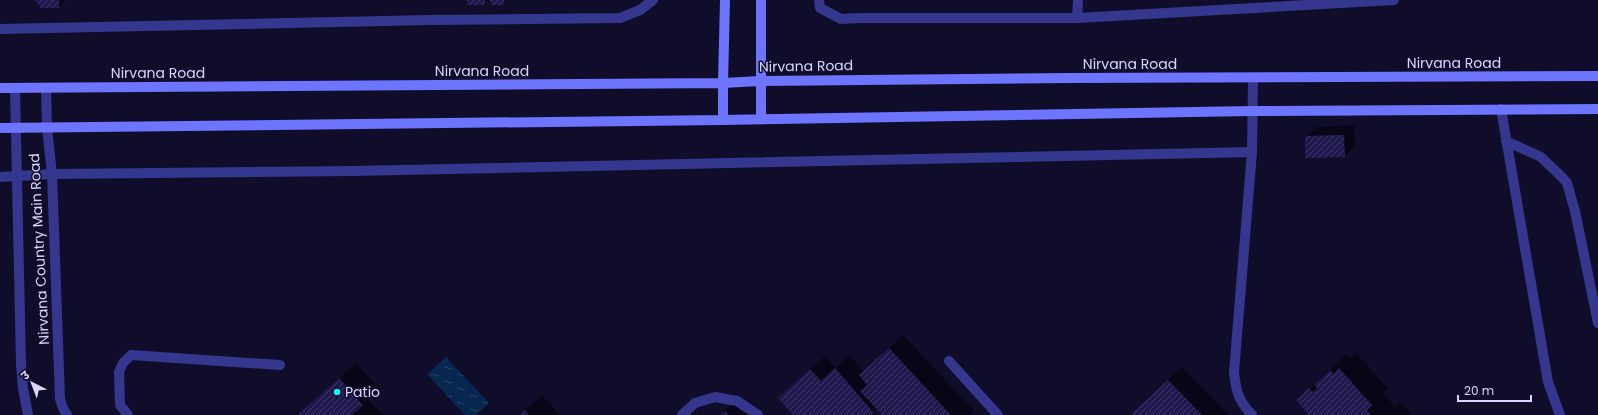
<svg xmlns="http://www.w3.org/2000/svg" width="1598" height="415" viewBox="0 0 1598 415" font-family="Poppins,'Noto Sans Devanagari',sans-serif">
<defs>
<pattern id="water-ripples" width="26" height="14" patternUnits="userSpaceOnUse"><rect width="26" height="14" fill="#07274f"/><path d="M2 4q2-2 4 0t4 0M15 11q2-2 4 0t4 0" fill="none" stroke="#2a4669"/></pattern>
<pattern id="building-hatch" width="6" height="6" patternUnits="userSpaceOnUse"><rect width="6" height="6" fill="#1e184c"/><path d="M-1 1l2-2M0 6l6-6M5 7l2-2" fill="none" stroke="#3e3967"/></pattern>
</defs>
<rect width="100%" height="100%" fill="#100d2a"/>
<!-- water -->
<path fill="url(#water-ripples)" d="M 446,357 L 489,403 L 476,415 L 465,415 L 427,374 Z"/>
<!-- shadow -->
<path fill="#0007" d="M 37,0 L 66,0 L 59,7 Z
M 468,0 L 489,0 L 485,4 L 468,4 Z
M 1354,125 L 1355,146 L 1344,156 L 1306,137 L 1316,127 Z
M 903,335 L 974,411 L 970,415 L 878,415 L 881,413 L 877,408 L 870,415 L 795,415 L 793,385 L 825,356 L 835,368 L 849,355 L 864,372 Z
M 1356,353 L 1388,388 L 1383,393 L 1395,407 L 1400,402 L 1412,415 L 1311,415 L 1297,400 L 1347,354 L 1350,358 Z
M 356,363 L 379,388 L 368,399 L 383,415 L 298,415 Z
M 1182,367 L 1229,415 L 1135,415 L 1147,399 Z
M 542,395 L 560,415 L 519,415 Z
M 739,398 L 755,415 L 720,415 Z"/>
<!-- building -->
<path fill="url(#building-hatch)" d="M 35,0 L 59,0 L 59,8 L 41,8 Z
M 467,0 L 485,0 L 485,5 L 467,5 Z
M 490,0 L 504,0 L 504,5 L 491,5 Z
M 1344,135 L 1345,157 L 1305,158 L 1305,136 Z
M 889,348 L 951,415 L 882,415 L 860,391 L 867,385 L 859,375 Z
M 835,368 L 874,413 L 871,415 L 793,415 L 778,398 L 810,369 L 821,381 Z
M 1339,368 L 1372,405 L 1367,410 L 1371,415 L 1309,415 L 1296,400 L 1309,388 L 1313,392 L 1317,388 L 1314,385 L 1330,370 L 1333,374 Z
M 339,378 L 363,405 L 352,415 L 298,415 Z
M 1168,380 L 1202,415 L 1133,415 L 1132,413 Z
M 525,410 L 529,415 L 520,415 Z
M 725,411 L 729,415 L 720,415 Z"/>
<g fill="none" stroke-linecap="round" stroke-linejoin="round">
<!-- service -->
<path stroke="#34378d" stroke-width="10" d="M 1501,109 L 1548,382 L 1560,415
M 1506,141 L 1541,157 L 1561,176 L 1567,183 L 1575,211 L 1598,323"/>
<!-- minor -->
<path stroke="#34378d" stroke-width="10" d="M 819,0 L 820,8 L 841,19 L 861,18 L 1077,18 L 1394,0
M 1077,18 L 1078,0
M 0,29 L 430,20 L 620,18 L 640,10 L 653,0
M 0,177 L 52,174 L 353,171 L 1252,152
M 949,361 L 998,415
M 128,415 L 120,405 L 119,372 L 123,363 L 131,355 L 280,365
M 682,415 L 695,403 L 715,397 L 737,401 L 758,415
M 1252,415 C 1238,400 1236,391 1234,372 L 1252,152 L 1253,78"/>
<!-- tertiary -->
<path stroke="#34378d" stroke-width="10" d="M 15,88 L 21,364 L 23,388 L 28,415
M 46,88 L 47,128 L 52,174 L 60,399 L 63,408 L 67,415"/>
<!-- secondary -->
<path stroke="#6d74ff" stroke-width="10" d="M 761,0 L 761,119
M 0,88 L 723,83 L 760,81 L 1071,78 L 1598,76
M 723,120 L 723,83 L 725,0
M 0,128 L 723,120 L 1253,111 L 1598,109"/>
</g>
<!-- markers -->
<circle fill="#02f9ff" stroke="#100d2a" stroke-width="1.5" cx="337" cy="392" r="4"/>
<g text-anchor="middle" stroke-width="3" stroke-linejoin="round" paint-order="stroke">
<!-- street labels -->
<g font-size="14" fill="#d8d6ff" stroke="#100d2a">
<text x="1454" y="68">Nirvana Road</text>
<text x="1130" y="69">Nirvana Road</text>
<text transform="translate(806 66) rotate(-1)" y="5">Nirvana Road</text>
<text x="482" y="76">Nirvana Road</text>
<text x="158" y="78">Nirvana Road</text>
<text transform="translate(39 249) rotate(-93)" y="5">Nirvana Country Main Road</text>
</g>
<!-- poi labels -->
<g font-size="14" fill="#d8d6ff" stroke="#100d2a" text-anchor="start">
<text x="345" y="397">Patio</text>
</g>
</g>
<!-- north arrow -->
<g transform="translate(32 383) rotate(318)" stroke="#100d2a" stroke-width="3" paint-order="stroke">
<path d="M0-3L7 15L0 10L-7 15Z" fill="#d8d6ff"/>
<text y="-6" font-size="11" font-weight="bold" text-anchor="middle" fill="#d8d6ff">उ</text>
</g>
<!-- scale -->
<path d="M1458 395v6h73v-6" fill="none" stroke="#d8d6ff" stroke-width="2"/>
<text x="1464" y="395" font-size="12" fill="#d8d6ff" stroke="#100d2a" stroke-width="3" paint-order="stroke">20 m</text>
</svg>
